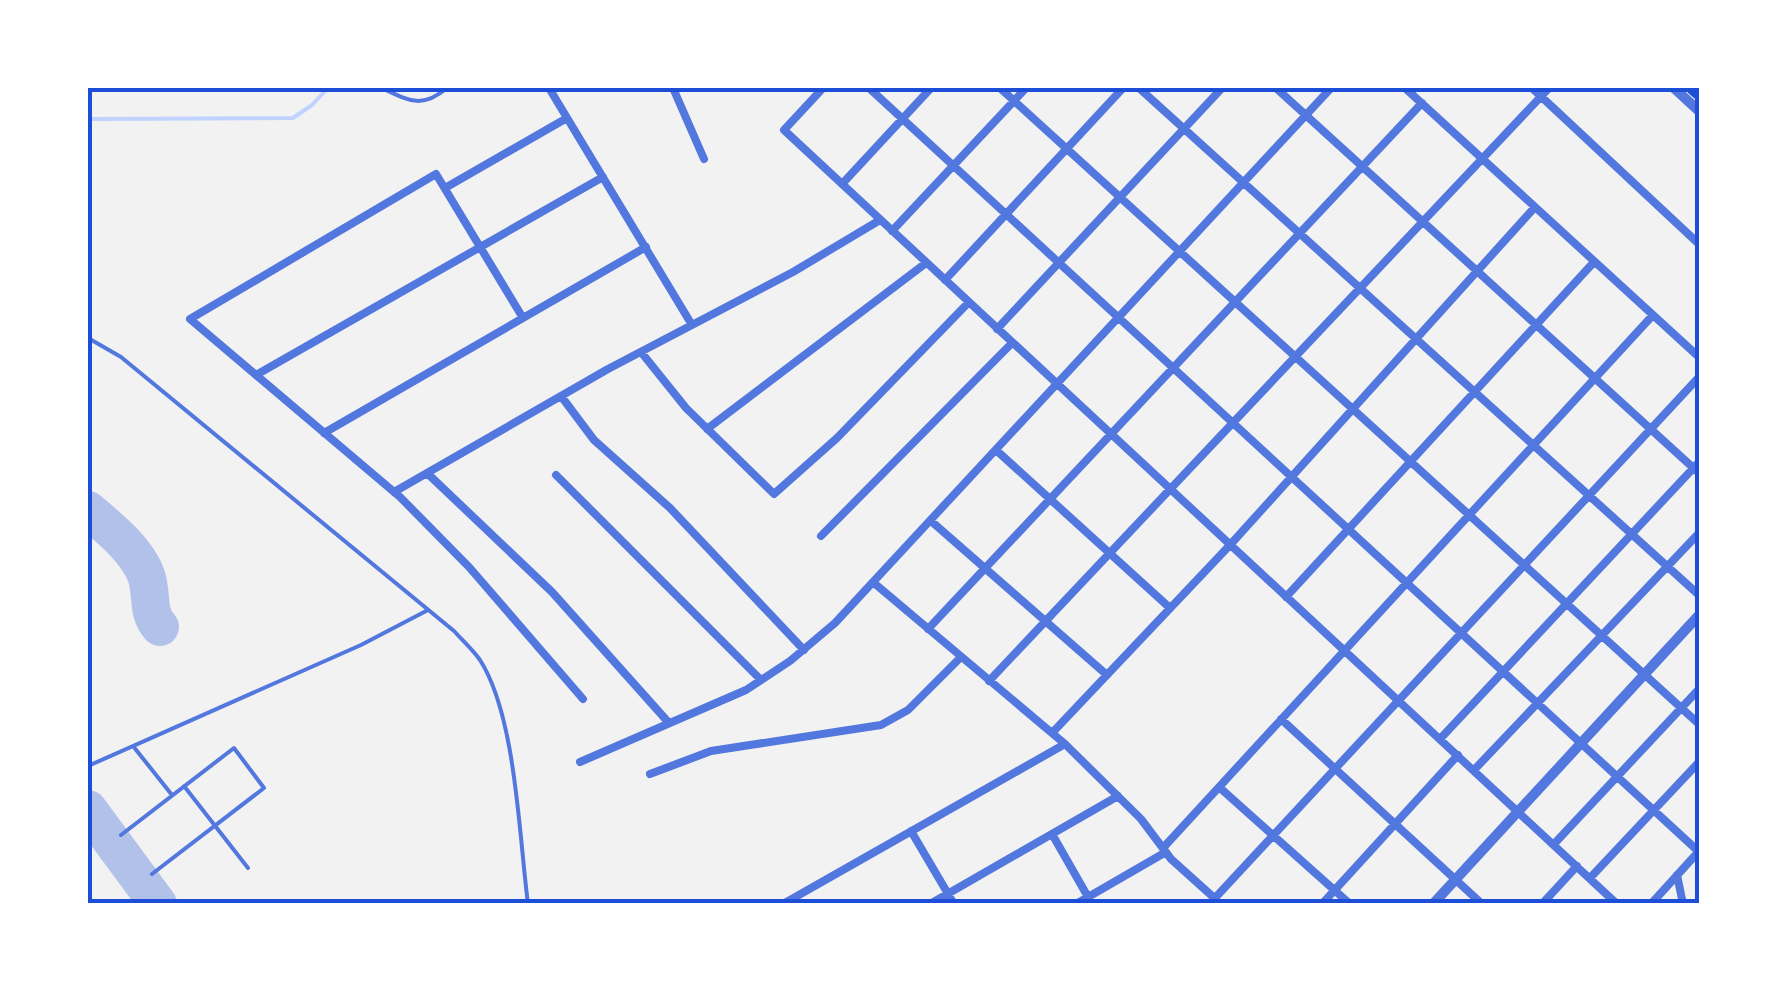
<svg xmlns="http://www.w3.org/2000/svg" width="1787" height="991" viewBox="0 0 1787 991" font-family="Poppins,sans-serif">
<rect width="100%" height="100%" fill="#f2f2f2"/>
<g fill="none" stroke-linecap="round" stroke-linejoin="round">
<!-- stream -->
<path stroke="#bfd3fe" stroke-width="4" d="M 88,119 L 293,118 L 312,105 L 328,88"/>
<!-- taxiway -->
<path stroke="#b2c1ea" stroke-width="38" d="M 88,510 C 109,528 136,549 146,575 C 153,594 146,612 160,627
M 88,809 L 158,904"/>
<!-- service -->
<path stroke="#5277de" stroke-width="4" d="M 382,88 C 409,101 422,109 447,88
M 88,338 L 121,357 L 454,631 C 463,641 473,650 480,660 C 516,716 519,836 528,904
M 133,746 L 172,795
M 88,766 L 361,645 L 428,610
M 184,786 L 248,868
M 121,835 L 234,748 L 264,788 L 152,874"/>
<!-- minor -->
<path stroke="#5277de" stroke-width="8" d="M 549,88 L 692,325
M 673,88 L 704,159
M 823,88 L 784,130 L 1617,904
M 869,88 L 1698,851
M 1000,88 L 1700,725
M 1139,88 L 1700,596
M 1276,88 L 1700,474
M 1405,88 L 1700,358
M 1532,88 L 1700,245
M 842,184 L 931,88
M 445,188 L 567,118
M 892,231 L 1026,88
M 945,280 L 1123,88
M 523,318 L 436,174 L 190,319 L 400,497 L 469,567 L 583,699
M 997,329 L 1222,88
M 641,352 L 686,408 L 774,494 L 837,438 L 969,302
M 256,375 L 603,177
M 561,396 L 594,440 L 670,508 L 804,650
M 707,429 L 926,263
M 324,433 L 646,247
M 996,450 L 1170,608
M 427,473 L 552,592 L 669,723
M 556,475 L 761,680
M 394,492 L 608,369 L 793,272 L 880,220
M 931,521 L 1107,675
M 821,536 L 1012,343
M 874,583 L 1065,744 L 1141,819 L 1171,859 L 1221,904
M 1286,597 L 1594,262
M 928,629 L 1422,103
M 989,681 L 1549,88
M 1281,719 L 1482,904
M 1052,733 L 1230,545 L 1535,207
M 1440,739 L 1700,461
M 580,762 L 746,690 L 790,661 L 835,623 L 1331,88
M 1474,770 L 1700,532
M 650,774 L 711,751 L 881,725 L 908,710 L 961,657
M 1219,787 L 1350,904
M 911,831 L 954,904
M 1052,834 L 1088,897
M 1554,844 L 1700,688
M 1163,848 L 1653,315
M 1677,875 L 1683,904
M 1590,878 L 1700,761
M 1215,898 L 1700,376
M 783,904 L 1065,744
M 930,904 L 1118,796
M 1076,904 L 1166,852
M 1322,904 L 1458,755
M 1542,904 L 1577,866
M 1651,904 L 1700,850"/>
<!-- tertiary -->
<path stroke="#5277de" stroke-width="10" d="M 1674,88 L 1700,112
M 1433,904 L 1700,614"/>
<!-- trunk -->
<path stroke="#1d4ed8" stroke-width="14" d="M 1693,88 L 1700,94"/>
</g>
<!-- border -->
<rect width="1787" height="991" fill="none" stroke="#ffffff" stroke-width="180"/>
<rect x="90" y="90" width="1607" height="811" fill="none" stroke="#1d4ed8" stroke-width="4"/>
</svg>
